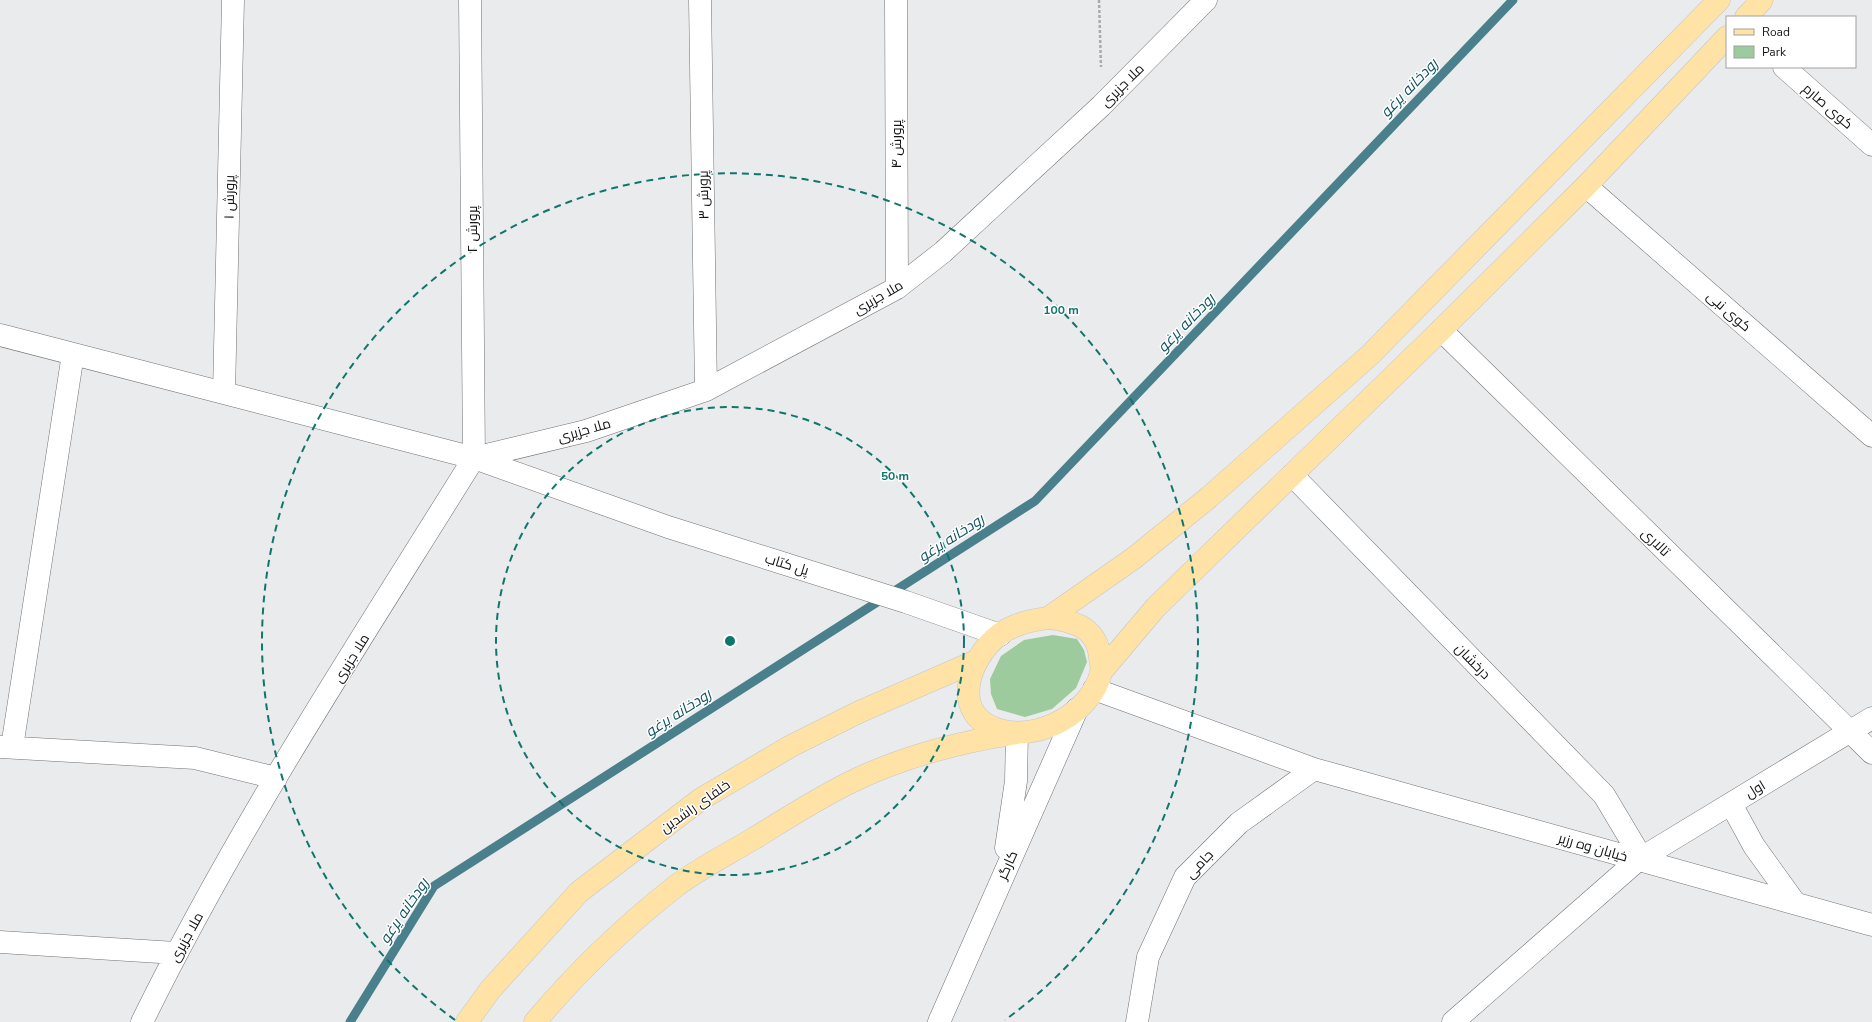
<svg xmlns="http://www.w3.org/2000/svg" width="1872" height="1022" viewBox="0 0 1872 1022" font-family="'Nunito Sans',Cairo,sans-serif">
<rect width="100%" height="100%" fill="#eaebed"/>
<!-- green -->
<path fill="#9dcb9d" d="M 1053,635 L 1077,639 L 1084,650 L 1087,662 L 1076,688 L 1052,709 L 1025,717 L 997,709 L 991,694 L 990,679 L 1001,656 L 1024,640 Z"/>
<g fill="none" stroke-linecap="round" stroke-linejoin="round">
<!-- stream -->
<path stroke="#49808c" stroke-width="9" d="M 350,1022 L 434,886 L 1035,501 L 1513,0"/>
<defs>
<path id="minor" d="M 470,0 L 474,458
M 700,0 L 706,390
M 896,0 L 897,288
M 1784,67 L 1872,145
M 1586,186 L 1872,436
M 1441,330 L 1872,753
M 0,335 L 474,458 L 668,527 L 906,602 L 1000,635
M 224,393 L 233,0
M 1292,475 L 1604,795 L 1641,857
M 1094,689 L 1314,769 L 1872,925
M 0,747 L 195,758 L 276,778
M 12,747 L 73,354
M 1731,804 L 1754,846 L 1795,903
M 1006,848 L 1016,781 L 1017,733
M 0,942 L 176,953
M 142,1022 C 238,826 359,643 474,458 L 586,431 L 706,390 L 897,288 L 943,252 L 1101,106 L 1206,0
M 939,1022 L 1077,709
M 1137,1022 L 1148,957 L 1185,877 L 1239,823 L 1314,769
M 1453,1022 L 1638,860 L 1872,718"/>
<path id="major" d="M 1746,17 L 1762,0
M 1048,618 L 1134,558 L 1208,498 L 1370,355 L 1719,0
M 1048,618 C 1059,619 1070,621 1080,626 C 1092,632 1099,644 1100,658 C 1101,662 1102,668 1101,673 C 1091,713 1039,741 1000,730 C 949,716 968,658 1000,634 C 1014,624 1031,620 1048,618 Z
M 1101,672 L 1156,607 L 1441,330 L 1586,186 L 1727,37
M 467,1022 L 490,990 L 579,892 L 701,799 L 791,746 L 859,712 L 976,661
M 535,1022 C 577,972 625,926 676,886 C 700,868 728,854 753,839 C 784,820 815,800 847,784 C 900,757 959,742 1017,733"/>
</defs>
<!-- minor casing -->
<use href="#minor" stroke="#717274" stroke-width="23"/>
<!-- major casing -->
<use href="#major" stroke="#c6c6c7" stroke-width="23"/>
<!-- path -->
<path stroke="#a9aaab" stroke-width="2.5" stroke-dasharray="3 2" stroke-linecap="butt" d="M 1099,0 L 1101,67"/>
<!-- minor -->
<use href="#minor" stroke="#fff" stroke-width="22"/>
<!-- major -->
<use href="#major" stroke="#fee2a6" stroke-width="22"/>
</g>
<!-- distance rings -->
<g fill="none" stroke="#0f766e" stroke-width="2" stroke-dasharray="7 5">
<circle cx="730" cy="641" r="234"/>
<path d="M455 1020A468 468 0 1 1 1005 1020"/>
</g>
<g text-anchor="middle" stroke-width="3" stroke-linejoin="round" paint-order="stroke">
<!-- street labels -->
<g font-size="14" fill="#131314" stroke="#fff">
<text transform="translate(1122 85) rotate(-45)" y="5">ملا جزیری</text>
<text transform="translate(1828 106) rotate(41)" y="5">کوی صارم</text>
<text transform="translate(896 144) rotate(-90)" y="5">پرورش ۴</text>
<text transform="translate(703 195) rotate(-91)" y="5">پرورش ۳</text>
<text transform="translate(229 197) rotate(-89)" y="5">پرورش ۱</text>
<text transform="translate(472 229) rotate(-90)" y="5">پرورش ۲</text>
<text transform="translate(878 297) rotate(-30)" y="5">ملا جزیری</text>
<text transform="translate(1729 311) rotate(41)" y="5">کوی نبی</text>
<text transform="translate(584 430) rotate(-16)" y="5">ملا جزیری</text>
<text transform="translate(1656 542) rotate(44)" y="5">تالاری</text>
<text transform="translate(787 564) rotate(17)" y="5">پل کتاب</text>
<text transform="translate(351 658) rotate(-58)" y="5">ملا جزیری</text>
<text transform="translate(1473 661) rotate(46)" y="5">درخشان</text>
<text transform="translate(1755 789) rotate(-31)" y="5">اول</text>
<text transform="translate(695 806) rotate(-35)" y="5">خلفای راشدین</text>
<text transform="translate(1593 847) rotate(16)" y="5">خیابان وه رزیر</text>
<text transform="translate(1199 864) rotate(-47)" y="5">جامی</text>
<text transform="translate(1007 865) rotate(-66)" y="5">کارگر</text>
<text transform="translate(186 937) rotate(-61)" y="5">ملا جزیری</text>
</g>
<!-- water labels -->
<g font-size="15" font-style="italic" fill="#0d535f" stroke="#fff">
<text transform="translate(1409 88) rotate(-46)" y="5">رودخانه یرغو</text>
<text transform="translate(1186 323) rotate(-46)" y="5">رودخانه یرغو</text>
<text transform="translate(951 538) rotate(-33)" y="5">رودخانه یرغو</text>
<text transform="translate(678 713) rotate(-33)" y="5">رودخانه یرغو</text>
<text transform="translate(404 911) rotate(-56)" y="5">رودخانه یرغو</text>
</g>
</g>
<circle cx="730" cy="641" r="6" fill="#0f766e" stroke="#fff" stroke-width="2"/>
<g font-size="12" text-anchor="middle" font-weight="bold" fill="#0f766e" stroke="#fff" stroke-width="3" stroke-linejoin="round" paint-order="stroke">
<text x="1061" y="314">100 m</text>
<text x="895" y="480">50 m</text>
</g>
<!-- legend -->
<rect x="1726" y="16" width="130" height="52" fill="#ffffff" stroke="#a1a1a1"/>
<rect x="1734" y="29" width="20" height="6" fill="#fee2a6" stroke="#a1a1a1"/>
<text x="1762" y="36" font-size="12" fill="#131314">Road</text>
<rect x="1734" y="46" width="20" height="12" fill="#9dcb9d" stroke="#a1a1a1"/>
<text x="1762" y="56" font-size="12" fill="#131314">Park</text>
</svg>
